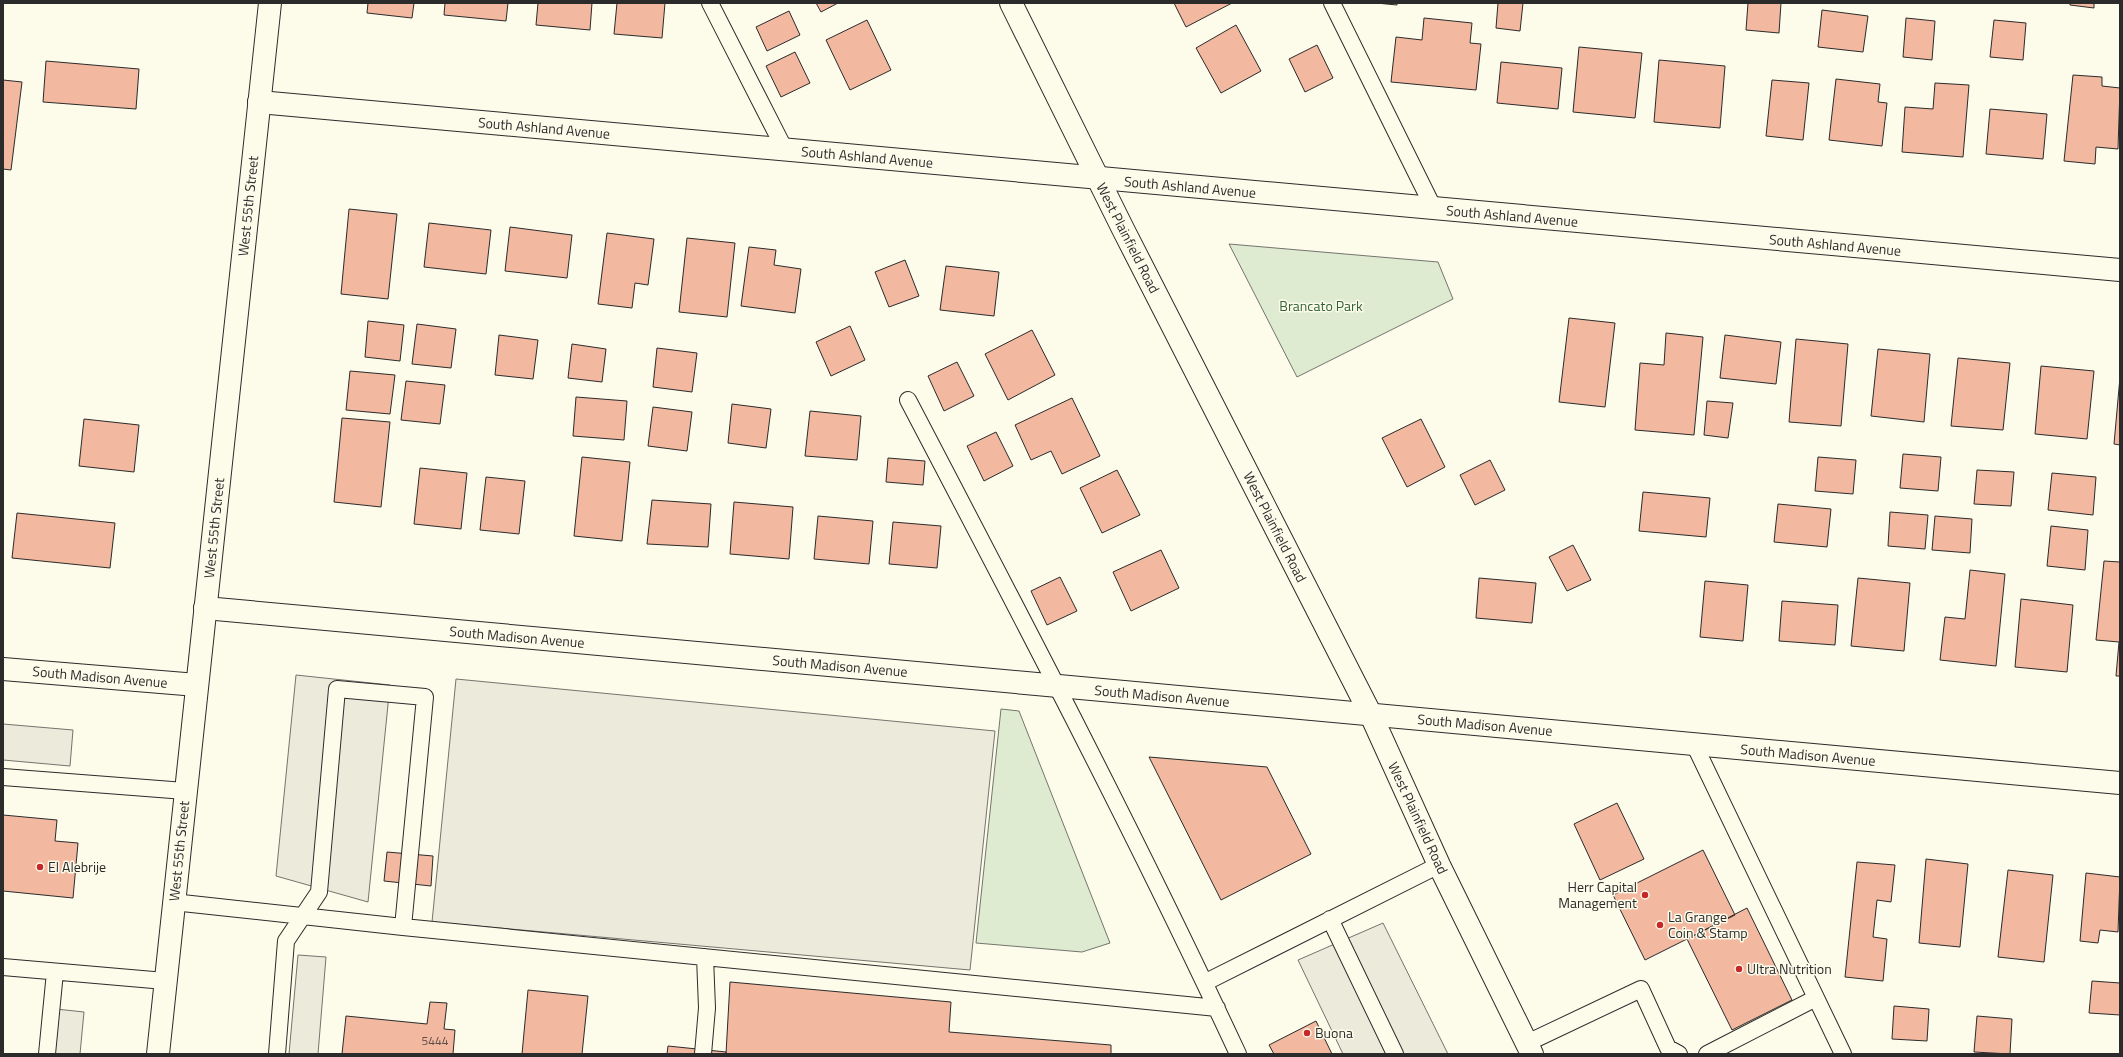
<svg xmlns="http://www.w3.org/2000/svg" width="2123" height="1057" viewBox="0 0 2123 1057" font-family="'Titillium Web',sans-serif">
<rect width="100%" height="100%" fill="#fdfbea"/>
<!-- green -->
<path fill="#deebd1" stroke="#74746e" d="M 1229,244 L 1438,262 L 1453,299 L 1297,377 Z
M 1001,709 L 1019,711 L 1110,943 L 1082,952 L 976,943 Z"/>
<!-- parking -->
<path fill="#eceadb" stroke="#74746e" d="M 296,675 L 390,685 L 368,902 L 276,876 Z
M 456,679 L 995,731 L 970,970 L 432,922 Z
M 3,724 L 73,730 L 70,766 L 3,760 Z
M 1383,923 L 1448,1054 L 1343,1054 L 1298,960 Z
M 298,955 L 326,957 L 318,1054 L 289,1054 Z
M 56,1009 L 84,1012 L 80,1054 L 52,1054 Z"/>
<!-- building -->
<path fill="#f2b8a0" stroke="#2b2b2b" d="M 368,3 L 414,3 L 412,18 L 367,13 Z
M 445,3 L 508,3 L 506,21 L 444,15 Z
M 538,3 L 592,3 L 590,30 L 536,25 Z
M 617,3 L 665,3 L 662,38 L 614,34 Z
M 816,3 L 838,3 L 821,12 Z
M 1174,3 L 1232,3 L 1186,27 Z
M 1376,3 L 1397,3 L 1397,5 Z
M 1498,3 L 1523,3 L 1520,31 L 1496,28 Z
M 1748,3 L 1781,3 L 1779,33 L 1746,30 Z
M 2070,3 L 2094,3 L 2094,8 L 2070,5 Z
M 1822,10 L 1868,16 L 1863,52 L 1818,47 Z
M 789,11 L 800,35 L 767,51 L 756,27 Z
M 1424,18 L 1472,23 L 1470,43 L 1481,44 L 1476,90 L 1391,82 L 1396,37 L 1422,40 Z
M 1906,18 L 1935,21 L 1932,60 L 1903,57 Z
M 867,20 L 891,70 L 850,90 L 826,40 Z
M 1994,20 L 2026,23 L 2023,60 L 1990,57 Z
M 1236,25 L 1261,71 L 1221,93 L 1196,48 Z
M 1317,45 L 1333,78 L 1305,92 L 1289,59 Z
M 1579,47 L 1642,53 L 1635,118 L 1573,112 Z
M 795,52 L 810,83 L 781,97 L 766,66 Z
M 1659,60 L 1725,66 L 1720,128 L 1654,122 Z
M 46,61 L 139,69 L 136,109 L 43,102 Z
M 1501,62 L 1562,68 L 1558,109 L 1497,103 Z
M 2073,75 L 2102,77 L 2102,86 L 2120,88 L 2118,149 L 2096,147 L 2095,164 L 2064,161 Z
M 1836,79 L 1880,84 L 1878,102 L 1887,103 L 1882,146 L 1829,140 Z
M 3,80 L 22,82 L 11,170 L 3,169 Z
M 1772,80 L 1809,83 L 1803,140 L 1766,136 Z
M 1935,83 L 1969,85 L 1963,157 L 1902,152 L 1905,107 L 1933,109 Z
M 1990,109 L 2047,114 L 2043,159 L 1986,154 Z
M 349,209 L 397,214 L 388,299 L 341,294 Z
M 429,223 L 491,230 L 486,274 L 424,267 Z
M 510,227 L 572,235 L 567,278 L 505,271 Z
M 607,233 L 654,239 L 648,285 L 635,283 L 632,308 L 598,304 Z
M 687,238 L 735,243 L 727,317 L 679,312 Z
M 749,247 L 776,250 L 774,265 L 801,269 L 795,313 L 741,306 Z
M 905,260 L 919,296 L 889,307 L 875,272 Z
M 946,266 L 999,272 L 994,316 L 940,310 Z
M 1569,318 L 1615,323 L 1605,407 L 1559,402 Z
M 368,321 L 404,325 L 400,361 L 365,357 Z
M 417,324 L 456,329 L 451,368 L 412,364 Z
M 850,326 L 865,360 L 831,376 L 816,342 Z
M 1032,330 L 1055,375 L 1008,400 L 985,354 Z
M 1666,333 L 1703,337 L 1694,435 L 1635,430 L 1640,363 L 1664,365 Z
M 499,335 L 538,340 L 533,379 L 495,375 Z
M 1725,335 L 1781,342 L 1776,384 L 1720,378 Z
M 1796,339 L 1848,344 L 1841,426 L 1789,422 Z
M 572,344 L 606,349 L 602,382 L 568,378 Z
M 657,348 L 697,353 L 692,392 L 653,387 Z
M 1878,349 L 1930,354 L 1924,422 L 1871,416 Z
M 1958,358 L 2010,363 L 2003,430 L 1951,426 Z
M 957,362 L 974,396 L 944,411 L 928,376 Z
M 2041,366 L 2094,371 L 2087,439 L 2035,434 Z
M 350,371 L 395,375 L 390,414 L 346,410 Z
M 2120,377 L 2120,445 L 2114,444 Z
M 406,381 L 445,385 L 440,424 L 401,420 Z
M 576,397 L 627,401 L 624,440 L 573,436 Z
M 1072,398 L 1100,456 L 1062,474 L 1051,451 L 1031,460 L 1015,425 Z
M 1707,401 L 1733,403 L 1728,438 L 1704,435 Z
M 732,404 L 771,409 L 766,448 L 728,443 Z
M 653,407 L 692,412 L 687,451 L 648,446 Z
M 810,411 L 861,416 L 857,460 L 805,456 Z
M 342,418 L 390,422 L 381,507 L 334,502 Z
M 84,419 L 139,425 L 134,472 L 79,466 Z
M 1421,419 L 1445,467 L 1407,487 L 1382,438 Z
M 996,432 L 1013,466 L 984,481 L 967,446 Z
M 1903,454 L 1941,457 L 1938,491 L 1900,488 Z
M 582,457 L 630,462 L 622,541 L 574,536 Z
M 1818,457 L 1856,460 L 1853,494 L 1815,491 Z
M 888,458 L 925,461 L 923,485 L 886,482 Z
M 1490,460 L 1505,490 L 1475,505 L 1460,475 Z
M 420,468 L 467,473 L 461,529 L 414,524 Z
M 1117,470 L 1140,515 L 1102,533 L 1080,488 Z
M 1977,470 L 2014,472 L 2011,506 L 1974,504 Z
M 2052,473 L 2096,477 L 2093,515 L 2048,510 Z
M 486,477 L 525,481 L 519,534 L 480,530 Z
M 1643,492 L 1710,498 L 1706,537 L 1639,531 Z
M 652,500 L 711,504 L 708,547 L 647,544 Z
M 734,502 L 793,507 L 789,559 L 730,554 Z
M 1778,504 L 1831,509 L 1827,547 L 1774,542 Z
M 1890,512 L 1928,515 L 1925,549 L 1888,546 Z
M 17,513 L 115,523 L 110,568 L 12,558 Z
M 818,516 L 873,521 L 869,564 L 814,559 Z
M 1935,516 L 1972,519 L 1970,553 L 1932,550 Z
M 893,522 L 941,526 L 937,568 L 889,564 Z
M 2051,526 L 2088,530 L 2085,570 L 2047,566 Z
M 1573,545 L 1591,580 L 1567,591 L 1549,557 Z
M 1161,550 L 1179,588 L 1131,611 L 1113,572 Z
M 2104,561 L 2120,562 L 2120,676 L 2116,676 L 2119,642 L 2096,640 Z
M 1970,570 L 2005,574 L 1996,666 L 1940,660 L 1945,617 L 1965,619 Z
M 1060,577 L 1077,611 L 1047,625 L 1031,591 Z
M 1479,578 L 1536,583 L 1532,623 L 1476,618 Z
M 1858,578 L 1910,583 L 1904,651 L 1851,646 Z
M 1705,581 L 1748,585 L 1743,641 L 1700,637 Z
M 2021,599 L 2073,605 L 2067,672 L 2015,667 Z
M 1782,601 L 1838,605 L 1835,645 L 1779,641 Z
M 1149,757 L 1267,767 L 1311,854 L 1221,900 Z
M 1617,803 L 1644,859 L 1600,880 L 1574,824 Z
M 3,815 L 57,820 L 55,841 L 78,843 L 73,898 L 3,891 Z
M 1703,850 L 1735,915 L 1645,960 L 1613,895 Z
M 387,852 L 433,856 L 431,886 L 384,881 Z
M 1926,859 L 1968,864 L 1960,947 L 1919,943 Z
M 1857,862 L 1895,865 L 1891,902 L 1877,900 L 1873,937 L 1887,939 L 1883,981 L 1845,977 Z
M 2008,870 L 2053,875 L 2044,962 L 1998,957 Z
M 2086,873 L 2120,877 L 2118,932 L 2100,930 L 2098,943 L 2080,941 Z
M 1747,908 L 1792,1000 L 1732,1030 L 1687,939 Z
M 2092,981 L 2120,983 L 2120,1015 L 2089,1013 Z
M 730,982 L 951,1002 L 949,1032 L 1111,1045 L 1111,1054 L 726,1054 Z
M 528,990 L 588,996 L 582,1054 L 522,1054 Z
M 430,1002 L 447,1003 L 444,1029 L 455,1030 L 453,1054 L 342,1054 L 346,1016 L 427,1024 Z
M 1894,1006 L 1929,1009 L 1927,1041 L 1892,1039 Z
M 1977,1016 L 2012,1019 L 2010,1054 L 1974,1052 Z
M 1316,1021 L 1332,1054 L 1274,1054 L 1269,1045 Z
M 668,1046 L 726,1052 L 726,1054 L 667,1054 Z"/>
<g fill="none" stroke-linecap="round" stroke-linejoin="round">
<defs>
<path id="lane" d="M 710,3 L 785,150
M 1332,3 L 1434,209
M 908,400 C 1021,616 1135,833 1238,1054
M 1694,744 L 1843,1054
M 3,777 L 185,791
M 173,902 L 403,927 L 1217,1008
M 1330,919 L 1395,1054
M 3,967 L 165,981
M 1206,982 L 1439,865
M 1527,1043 L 1641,989 L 1668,1048 L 1679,1054
M 47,1054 L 55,972
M 277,1054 L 286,941 L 319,892 L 337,689 L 425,697 L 403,927
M 703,1054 L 707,1008 L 705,957
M 1707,1054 L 1816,998"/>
<path id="street" d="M 259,102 L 2120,270
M 205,608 L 2120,783
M 3,669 L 197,685"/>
<path id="secondary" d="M 1011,3 L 1123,229 L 1371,715 L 1439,865 L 1532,1054
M 158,1054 L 270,3"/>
</defs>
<!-- lane casing -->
<use href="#lane" stroke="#2b2b2b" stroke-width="18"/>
<!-- street casing -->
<use href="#street" stroke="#2b2b2b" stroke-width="24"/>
<!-- secondary casing -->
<use href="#secondary" stroke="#2b2b2b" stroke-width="24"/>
<!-- lane -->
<use href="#lane" stroke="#fdfbea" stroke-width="16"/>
<!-- street -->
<use href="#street" stroke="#fdfbea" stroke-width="22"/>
<!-- secondary -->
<use href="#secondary" stroke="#fdfbea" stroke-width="22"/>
</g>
<!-- markers -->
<g fill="#c62828" stroke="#fdfbea" stroke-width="1.5">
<circle cx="40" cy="867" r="4"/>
<circle cx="1645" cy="895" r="4"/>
<circle cx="1660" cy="925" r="4"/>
<circle cx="1739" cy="969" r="4"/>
<circle cx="1307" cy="1033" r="4"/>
</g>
<g text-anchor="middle" stroke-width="3" stroke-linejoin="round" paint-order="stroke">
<!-- number labels -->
<g font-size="12" fill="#5d4e48">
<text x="435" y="1045">5444</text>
</g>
<!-- street labels -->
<g font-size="14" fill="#2b2b2b" stroke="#fdfbea">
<text transform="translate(544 128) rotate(5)" y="5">South Ashland Avenue</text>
<text transform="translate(867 157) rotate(5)" y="5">South Ashland Avenue</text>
<text transform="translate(1190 187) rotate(5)" y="5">South Ashland Avenue</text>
<text transform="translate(248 206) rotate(-84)" y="5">West 55th Street</text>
<text transform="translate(1512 216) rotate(5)" y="5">South Ashland Avenue</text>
<text transform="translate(1128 238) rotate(63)" y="5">West Plainfield Road</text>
<text transform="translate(1835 245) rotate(5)" y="5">South Ashland Avenue</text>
<text transform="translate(1275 527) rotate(63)" y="5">West Plainfield Road</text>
<text transform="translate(214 528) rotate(-84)" y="5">West 55th Street</text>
<text transform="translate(517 637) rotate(5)" y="5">South Madison Avenue</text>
<text transform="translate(840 666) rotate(5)" y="5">South Madison Avenue</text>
<text transform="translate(100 677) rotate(5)" y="5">South Madison Avenue</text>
<text transform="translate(1162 696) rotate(5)" y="5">South Madison Avenue</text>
<text transform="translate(1485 725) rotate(5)" y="5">South Madison Avenue</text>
<text transform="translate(1808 755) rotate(5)" y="5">South Madison Avenue</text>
<text transform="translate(1418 818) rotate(65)" y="5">West Plainfield Road</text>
<text transform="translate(179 851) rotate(-84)" y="5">West 55th Street</text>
</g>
<!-- park labels -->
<g font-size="14" fill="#34623c" stroke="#fdfbea">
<text x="1321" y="311">Brancato Park</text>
</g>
<!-- poi labels -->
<g font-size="14" fill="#2b2b2b" stroke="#fdfbea" text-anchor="start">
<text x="48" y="872">El Alebrije</text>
<text x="1637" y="892" text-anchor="end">Herr Capital<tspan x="1637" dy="16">Management</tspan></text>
<text x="1668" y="922">La Grange<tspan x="1668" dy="16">Coin &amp; Stamp</tspan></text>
<text x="1747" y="974">Ultra Nutrition</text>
<text x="1315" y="1038">Buona</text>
</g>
</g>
<!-- border -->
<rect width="2123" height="1057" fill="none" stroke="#2b2b2b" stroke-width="8"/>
</svg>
